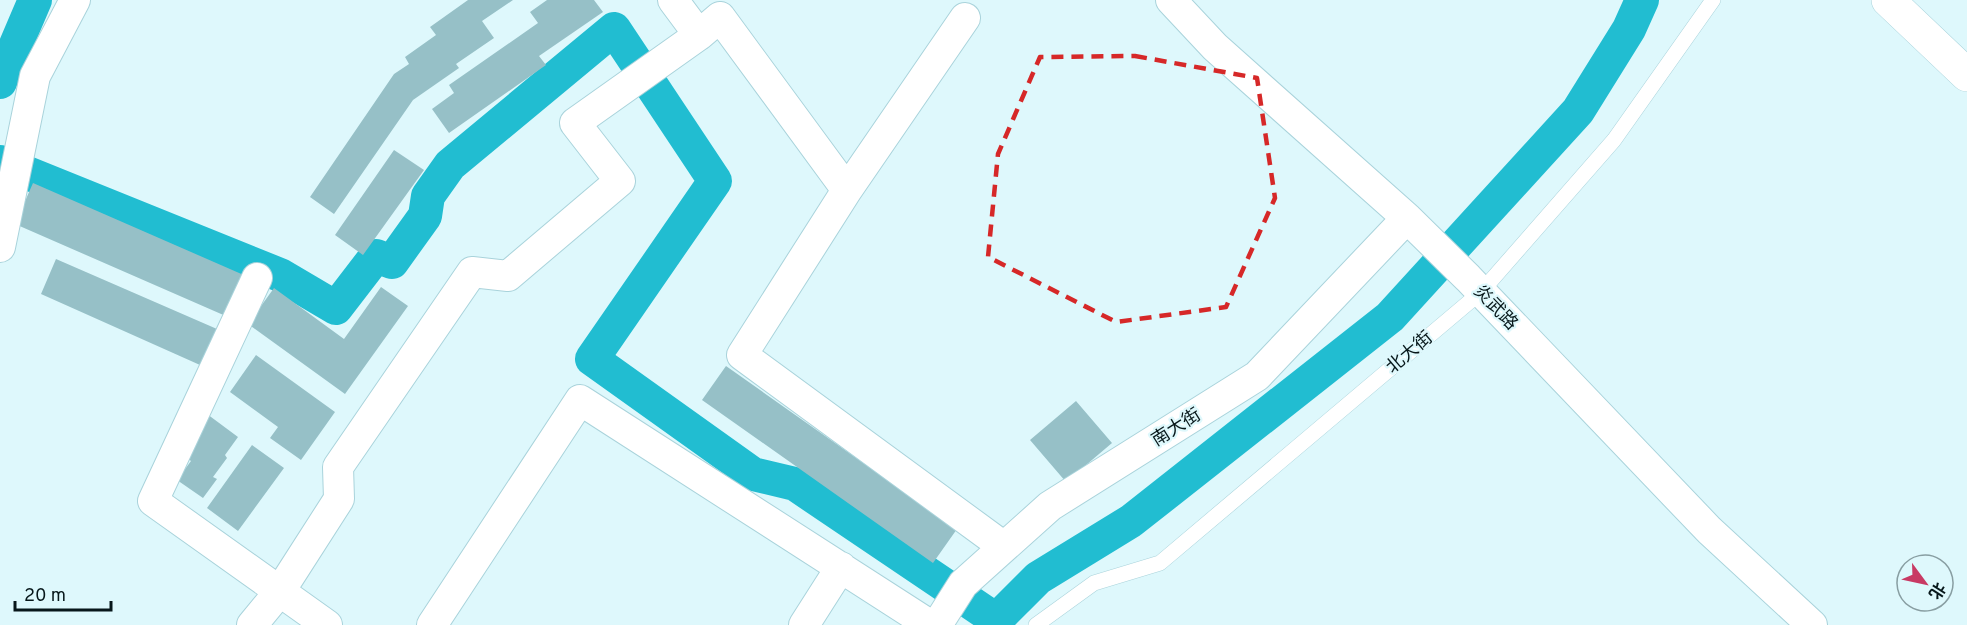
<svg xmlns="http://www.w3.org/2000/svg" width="1967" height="625" viewBox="0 0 1967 625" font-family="Overpass,'Noto Sans SC',sans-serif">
<rect width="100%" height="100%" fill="#def8fc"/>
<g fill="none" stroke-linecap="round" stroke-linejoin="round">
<!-- canal -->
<path stroke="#21bdd1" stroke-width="34" d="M 0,82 L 35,0
M 0,162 L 280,275 L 336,308 L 376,256 L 392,262 L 425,216 L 428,196 L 450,165 L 614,29 L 715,181 L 592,359 L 753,474 L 795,484 L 995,619
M 991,625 L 1038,578 L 1131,521 L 1390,317 L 1578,111 L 1629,29 L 1642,0"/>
</g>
<!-- building -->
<path fill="#96c0c7" d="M 468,0 L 513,0 L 482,21 L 494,38 L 456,64 L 459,68 L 413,100 L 334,214 L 310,197 L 394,74 L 409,64 L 405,57 L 436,35 L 430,27 Z
M 547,0 L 594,0 L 603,12 L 539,56 L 546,65 L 449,133 L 432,109 L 454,93 L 449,85 L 538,23 L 530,12 Z
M 394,150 L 424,170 L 363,255 L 335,235 Z
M 33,183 L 246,276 L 228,317 L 15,224 Z
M 56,259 L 217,329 L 200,365 L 41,294 Z
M 381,287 L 408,306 L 345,394 L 248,324 L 274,288 L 344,339 Z
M 256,355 L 335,412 L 301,460 L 270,438 L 278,427 L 230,392 Z
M 726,366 L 957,529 L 933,563 L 702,400 Z
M 1076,401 L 1112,443 L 1066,482 L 1030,440 Z
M 207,414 L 238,437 L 225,455 L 227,458 L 213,477 L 217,479 L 203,498 L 177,480 L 191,461 L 180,453 Z
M 252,445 L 284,468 L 238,531 L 207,508 Z"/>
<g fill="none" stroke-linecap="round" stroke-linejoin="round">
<defs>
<path id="lane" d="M 1036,625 L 1094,583 L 1160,563 L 1481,292 L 1614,140 L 1713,0"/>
<path id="street" d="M 1171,0 L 1215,47 L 1407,218 L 1468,278 L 1709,530 L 1812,625
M 965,18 L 847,190 L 742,355 L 1004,547
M 699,35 L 720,17 L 847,190
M 0,247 L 35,76 L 75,0
M 257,278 L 153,501 L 327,625
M 252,625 L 280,591 L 339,499 L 338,467 L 472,272 L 508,276 L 620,181 L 575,123 L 699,35 L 673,0
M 432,625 L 580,400 L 930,625
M 804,625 L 841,567
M 937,625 L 963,584 L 1050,506 L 1257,376 L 1407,218"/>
<path id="secondary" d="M 1888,0 L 1967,75"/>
</defs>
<!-- lane casing -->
<use href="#lane" stroke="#a9d3db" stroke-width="16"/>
<!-- street casing -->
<use href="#street" stroke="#a9d3db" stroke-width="32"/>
<!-- secondary casing -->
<use href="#secondary" stroke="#a9d3db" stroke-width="34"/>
<!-- lane -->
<use href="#lane" stroke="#fff" stroke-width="15"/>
<!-- street -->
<use href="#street" stroke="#fff" stroke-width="30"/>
<!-- secondary -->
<use href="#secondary" stroke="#fff" stroke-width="33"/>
</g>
<!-- marked area -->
<path fill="none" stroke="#d62828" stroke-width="4.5" stroke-dasharray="12 8" stroke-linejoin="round" d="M 1135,56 L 1257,78 L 1275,198 L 1226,307 L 1116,322 L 988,257 L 998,154 L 1040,57 Z"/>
<g text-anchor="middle" stroke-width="4.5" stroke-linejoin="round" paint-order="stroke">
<!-- street labels -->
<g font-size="18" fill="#07171a" stroke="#def8fc">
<text transform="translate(1496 307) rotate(46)" y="6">炎武路</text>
<text transform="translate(1409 352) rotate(-40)" y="6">北大街</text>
<text transform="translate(1176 427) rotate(-32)" y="6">南大街</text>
</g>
</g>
<!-- north arrow -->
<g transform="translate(1925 583) rotate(123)"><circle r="28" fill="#def8fc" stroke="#889ea2" stroke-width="1.5"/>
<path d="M0-4.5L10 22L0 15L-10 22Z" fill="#c83a64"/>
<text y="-9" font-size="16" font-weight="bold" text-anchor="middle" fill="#07171a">北</text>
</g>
<!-- scale -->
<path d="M15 601v9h96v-9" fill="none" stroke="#07171a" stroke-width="3"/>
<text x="24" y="601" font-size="18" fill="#07171a" stroke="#def8fc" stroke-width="4.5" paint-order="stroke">20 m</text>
</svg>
